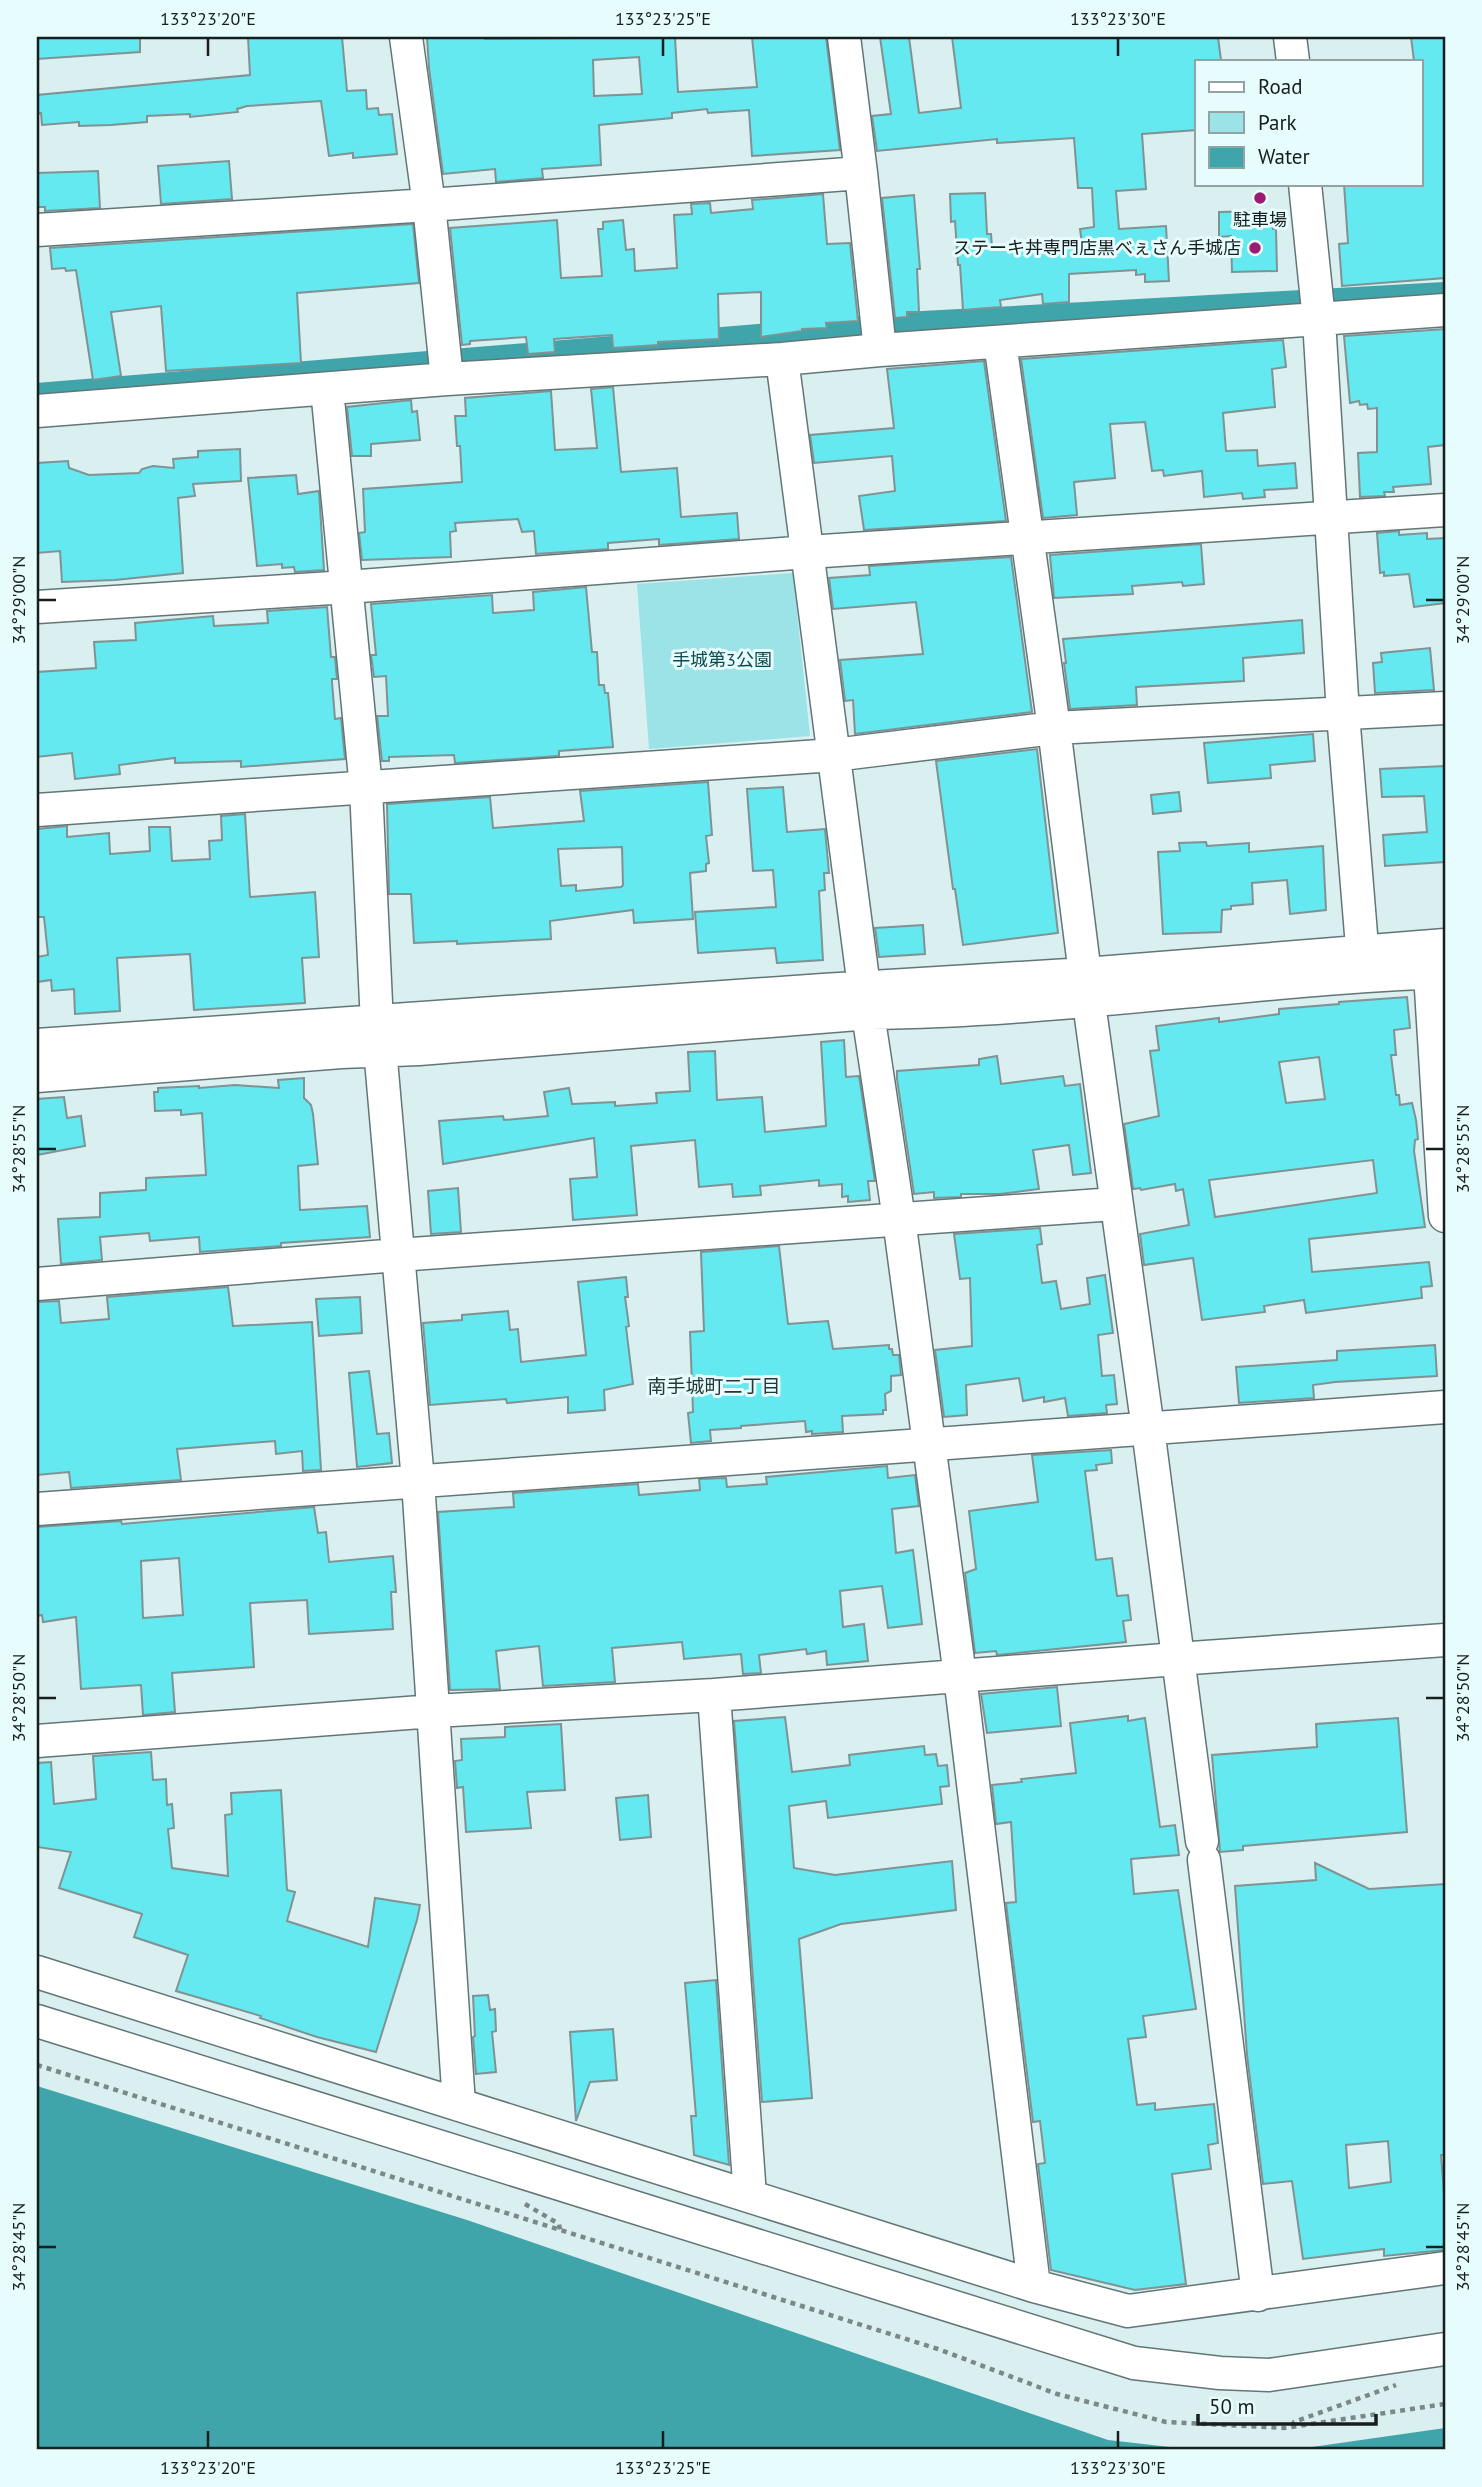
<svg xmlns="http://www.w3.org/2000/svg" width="1482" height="2487" viewBox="0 0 1482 2487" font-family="'PT Sans','Noto Sans JP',sans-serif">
<rect width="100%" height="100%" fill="#daeff0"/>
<!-- green -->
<path fill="#9be3e6" d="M 793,573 L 810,736 L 649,749 L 637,584 Z"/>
<!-- water -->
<path fill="#3fa5aa" d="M 37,2086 L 467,2220 L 1108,2440 L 1196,2450 L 37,2450 Z
M 1445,2428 L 1445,2450 L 1291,2450 Z"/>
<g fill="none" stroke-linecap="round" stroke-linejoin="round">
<!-- canal -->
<path stroke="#3fa5aa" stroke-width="24" d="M 37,395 L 905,324 L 1445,294"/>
</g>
<!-- building -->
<path fill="#63e9ef" stroke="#7f9394" stroke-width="2" fill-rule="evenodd" d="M 37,37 L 140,37 L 140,52 L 37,59 Z
M 248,37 L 342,37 L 347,91 L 366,90 L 367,109 L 378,108 L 379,115 L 392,114 L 397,154 L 353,158 L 353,153 L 329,156 L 321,101 L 247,106 L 237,109 L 238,112 L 190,117 L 190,114 L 147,116 L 147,122 L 111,125 L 79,126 L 79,122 L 42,125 L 41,113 L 37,114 L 37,95 L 250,75 Z
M 427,37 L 485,37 L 485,39 L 675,37 L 678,92 L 757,87 L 752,37 L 826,37 L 840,150 L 752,156 L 749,110 L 708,113 L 707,109 L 672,113 L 672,118 L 599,125 L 601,165 L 542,169 L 543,178 L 496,182 L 495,169 L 443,174 L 429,68 ZM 639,57 L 642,94 L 594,96 L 593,60 Z
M 880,37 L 909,37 L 919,113 L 961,108 L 952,37 L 1218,37 L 1221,60 L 1197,61 L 1197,130 L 1142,134 L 1146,189 L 1116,191 L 1119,229 L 1166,226 L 1169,281 L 1145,282 L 1145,274 L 1136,275 L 1136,270 L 1069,274 L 1069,302 L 1043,304 L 1042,294 L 1000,300 L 1001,307 L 963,310 L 960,265 L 958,265 L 955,221 L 951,222 L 950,194 L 985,193 L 987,234 L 991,234 L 992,247 L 1032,243 L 1033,246 L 1082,243 L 1080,229 L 1094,227 L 1092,188 L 1078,188 L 1074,138 L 997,143 L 997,139 L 877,151 L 872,116 L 891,114 Z
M 1411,37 L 1445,37 L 1445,278 L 1342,286 L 1339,244 L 1348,243 L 1344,184 L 1421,184 L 1421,61 L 1414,61 Z
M 229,161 L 232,199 L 161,204 L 158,166 Z
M 98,171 L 100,208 L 45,211 L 45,207 L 37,207 L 37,173 Z
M 823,194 L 827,244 L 850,243 L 858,321 L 826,323 L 827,328 L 802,329 L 802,331 L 761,337 L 761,292 L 718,294 L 719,339 L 658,342 L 658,345 L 613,348 L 612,335 L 554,339 L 555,352 L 528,354 L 526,337 L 470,341 L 470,344 L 462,345 L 450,228 L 557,220 L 561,278 L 602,276 L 598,229 L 603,229 L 603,222 L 623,220 L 626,250 L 634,249 L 635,271 L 677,268 L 674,215 L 692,214 L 691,204 L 710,203 L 711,213 L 753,209 L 752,200 Z
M 914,195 L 920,269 L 917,269 L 919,312 L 907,312 L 907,317 L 895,318 L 882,198 Z
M 1272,211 L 1273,229 L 1276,229 L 1277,271 L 1232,272 L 1231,236 L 1219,237 L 1219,212 Z
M 413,224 L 419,283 L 297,293 L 301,363 L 166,371 L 161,306 L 111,312 L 121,376 L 93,380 L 76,270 L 66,271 L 65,268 L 52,269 L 50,248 Z
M 1445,329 L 1445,445 L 1428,447 L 1431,484 L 1393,487 L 1394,492 L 1384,492 L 1385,496 L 1360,497 L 1358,453 L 1377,452 L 1377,408 L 1368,409 L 1367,404 L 1360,405 L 1359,401 L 1350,403 L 1344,336 Z
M 1283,340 L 1286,367 L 1272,369 L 1275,407 L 1223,413 L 1226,451 L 1257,450 L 1258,466 L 1295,463 L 1297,488 L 1264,490 L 1265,497 L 1243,499 L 1242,493 L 1204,497 L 1202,471 L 1164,476 L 1163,470 L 1152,471 L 1145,422 L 1110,424 L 1115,478 L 1074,482 L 1077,515 L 1043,518 L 1021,359 Z
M 984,361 L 1006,521 L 864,530 L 859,496 L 895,491 L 892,456 L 814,463 L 810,435 L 894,428 L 887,369 Z
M 613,387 L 621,472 L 677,468 L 681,517 L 737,513 L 739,539 L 659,545 L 659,539 L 608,543 L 608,549 L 536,554 L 534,531 L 522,532 L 518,519 L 455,523 L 456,531 L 450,532 L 451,557 L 362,560 L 359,533 L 365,532 L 363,489 L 462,482 L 460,446 L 457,446 L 455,416 L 466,416 L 465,398 L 551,391 L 555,450 L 597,448 L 591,389 Z
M 411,400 L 412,412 L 417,411 L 420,440 L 371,444 L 371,456 L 352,456 L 347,407 Z
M 240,449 L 241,481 L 193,484 L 195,496 L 178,498 L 183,573 L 115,580 L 62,582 L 60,551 L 37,553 L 37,463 L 68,461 L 69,468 L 89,475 L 139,473 L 142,469 L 153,466 L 174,468 L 173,459 L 198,457 L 198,451 Z
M 296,475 L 298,494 L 319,491 L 324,570 L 295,572 L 294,567 L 282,568 L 282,564 L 257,566 L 248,478 Z
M 1399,531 L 1399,535 L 1427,533 L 1427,539 L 1445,538 L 1445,603 L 1414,607 L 1409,574 L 1384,576 L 1384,572 L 1380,573 L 1377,533 Z
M 1201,544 L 1204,584 L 1183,586 L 1182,582 L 1132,586 L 1133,594 L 1054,598 L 1050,555 Z
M 1011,557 L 1032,712 L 855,734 L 853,700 L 845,701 L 840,660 L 923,654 L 916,602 L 833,609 L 829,578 L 870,575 L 869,566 Z
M 586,587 L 592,652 L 597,652 L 599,685 L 604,685 L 605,693 L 608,693 L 613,747 L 559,751 L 559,756 L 455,763 L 454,755 L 389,757 L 389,761 L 382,761 L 377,716 L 388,716 L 386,676 L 374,677 L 371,655 L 376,655 L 371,604 L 492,595 L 493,613 L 534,610 L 533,592 Z
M 327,607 L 331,657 L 335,657 L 337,679 L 332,679 L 332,682 L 335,719 L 341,718 L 345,759 L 241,767 L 241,761 L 175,763 L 175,758 L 119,765 L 120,774 L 75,779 L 72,753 L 37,757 L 37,672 L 96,668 L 94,642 L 136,640 L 135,623 L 213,616 L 214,626 L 268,623 L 267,611 Z
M 1302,620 L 1304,653 L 1243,658 L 1244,681 L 1136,687 L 1137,705 L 1070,709 L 1064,663 L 1066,663 L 1063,639 Z
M 1430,648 L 1434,690 L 1375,693 L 1373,663 L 1382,662 L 1381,653 Z
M 1313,734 L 1315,761 L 1270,765 L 1271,778 L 1208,783 L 1204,743 Z
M 1037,749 L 1058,933 L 963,945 L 955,889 L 953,889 L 936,761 Z
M 1445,766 L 1445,862 L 1385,866 L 1383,835 L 1427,832 L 1424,796 L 1382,797 L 1380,769 Z
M 708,782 L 712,835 L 706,836 L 709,863 L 706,864 L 706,871 L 690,873 L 693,919 L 634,923 L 633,910 L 550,921 L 551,939 L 457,944 L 457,941 L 414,943 L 411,894 L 389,894 L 387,804 L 490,797 L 493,828 L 584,821 L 580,791 ZM 622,847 L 623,885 L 621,887 L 576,891 L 576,885 L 561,886 L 558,849 Z
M 783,787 L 787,832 L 825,829 L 829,873 L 824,873 L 825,890 L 819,891 L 823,960 L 777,963 L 775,948 L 698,953 L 695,912 L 776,907 L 773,870 L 753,871 L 747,789 Z
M 1179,792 L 1181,811 L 1153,814 L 1151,795 Z
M 245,814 L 250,897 L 315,892 L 319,957 L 302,958 L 305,1003 L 194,1010 L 190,954 L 117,958 L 120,1011 L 75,1014 L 74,989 L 52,991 L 51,980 L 37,982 L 37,957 L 48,955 L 44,917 L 37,917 L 37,829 L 67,826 L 67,837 L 109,833 L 110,854 L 150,851 L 149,827 L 170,827 L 172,861 L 210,859 L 209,841 L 222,840 L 221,816 Z
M 1206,842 L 1207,846 L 1249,843 L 1249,852 L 1323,846 L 1326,910 L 1290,914 L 1287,880 L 1252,883 L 1253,904 L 1231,906 L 1231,909 L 1222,910 L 1221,932 L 1163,934 L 1158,852 L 1180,851 L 1179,843 Z
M 923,925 L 925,954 L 879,957 L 875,928 Z
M 1407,997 L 1410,1028 L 1394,1030 L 1396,1055 L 1391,1055 L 1396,1095 L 1399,1095 L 1400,1105 L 1412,1103 L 1416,1120 L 1418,1139 L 1415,1140 L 1414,1151 L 1425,1227 L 1309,1239 L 1312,1272 L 1429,1262 L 1432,1286 L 1421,1287 L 1422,1298 L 1306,1313 L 1304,1300 L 1264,1306 L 1265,1312 L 1202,1320 L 1193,1258 L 1144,1265 L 1140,1234 L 1189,1225 L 1183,1189 L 1176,1191 L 1175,1184 L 1141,1190 L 1140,1188 L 1133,1189 L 1124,1124 L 1159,1116 L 1150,1051 L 1159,1050 L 1156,1026 L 1219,1018 L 1219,1022 L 1279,1014 L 1279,1009 L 1339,1004 L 1339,1002 ZM 1319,1057 L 1325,1099 L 1286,1103 L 1279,1062 ZM 1373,1160 L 1377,1193 L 1215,1217 L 1209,1180 Z
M 844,1040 L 846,1077 L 859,1076 L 860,1082 L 875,1181 L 868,1181 L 870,1200 L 848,1202 L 848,1196 L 842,1197 L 842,1184 L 819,1186 L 819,1180 L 760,1186 L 761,1195 L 733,1197 L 732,1184 L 699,1187 L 695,1140 L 631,1146 L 637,1215 L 573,1220 L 570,1179 L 597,1177 L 594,1138 L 443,1164 L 439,1121 L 503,1116 L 504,1120 L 548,1116 L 544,1092 L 569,1088 L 572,1104 L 615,1102 L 615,1106 L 657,1103 L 656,1093 L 690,1091 L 688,1052 L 715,1051 L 717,1100 L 762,1097 L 765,1132 L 826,1126 L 821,1042 Z
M 997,1056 L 1001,1084 L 1063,1076 L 1065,1086 L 1080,1084 L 1091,1173 L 1073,1175 L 1069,1145 L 1033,1150 L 1039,1189 L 1000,1194 L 961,1194 L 961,1197 L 934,1198 L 934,1192 L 914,1194 L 897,1079 L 897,1071 L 979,1065 L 979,1059 Z
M 304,1078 L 304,1098 L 311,1105 L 313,1114 L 318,1164 L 298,1166 L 300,1210 L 367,1206 L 370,1237 L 281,1243 L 281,1246 L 200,1252 L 199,1237 L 150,1241 L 149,1233 L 100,1237 L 102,1260 L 61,1264 L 58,1219 L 100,1217 L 100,1193 L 146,1190 L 146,1178 L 206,1175 L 202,1113 L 181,1115 L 181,1110 L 155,1111 L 154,1092 L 158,1092 L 158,1088 L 199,1086 L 199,1088 L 235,1085 L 279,1088 L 278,1080 Z
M 64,1097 L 67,1118 L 81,1116 L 85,1146 L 37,1155 L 37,1099 Z
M 458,1188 L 461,1232 L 431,1234 L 428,1191 Z
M 1040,1228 L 1042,1244 L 1037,1245 L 1042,1283 L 1056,1281 L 1061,1309 L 1090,1304 L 1087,1278 L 1105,1275 L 1113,1333 L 1098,1335 L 1102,1376 L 1114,1375 L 1117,1404 L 1106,1405 L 1107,1413 L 1068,1416 L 1065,1398 L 1044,1402 L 1044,1397 L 1023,1401 L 1019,1378 L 966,1385 L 967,1415 L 944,1417 L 935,1350 L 972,1346 L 970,1278 L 960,1279 L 954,1234 Z
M 779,1246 L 788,1324 L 828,1321 L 833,1349 L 889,1345 L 889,1349 L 892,1349 L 893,1355 L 899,1355 L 901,1375 L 891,1376 L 891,1391 L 885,1394 L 886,1410 L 883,1410 L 883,1414 L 842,1416 L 843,1432 L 812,1434 L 812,1431 L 806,1432 L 805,1421 L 741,1426 L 741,1428 L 710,1430 L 711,1441 L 691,1443 L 688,1413 L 693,1412 L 690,1332 L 704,1331 L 701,1252 Z
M 626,1277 L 628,1297 L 625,1297 L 629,1326 L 626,1327 L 633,1384 L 604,1390 L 605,1410 L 568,1413 L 568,1397 L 507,1403 L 506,1399 L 430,1405 L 423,1323 L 462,1320 L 462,1315 L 508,1311 L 510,1330 L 518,1329 L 521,1362 L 586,1355 L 578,1282 Z
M 228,1287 L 233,1326 L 312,1322 L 321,1470 L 303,1471 L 302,1451 L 276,1454 L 275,1441 L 177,1449 L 181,1480 L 71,1488 L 69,1472 L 37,1475 L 37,1302 L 59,1301 L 61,1323 L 109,1319 L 107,1297 Z
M 360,1297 L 362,1333 L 319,1336 L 316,1299 Z
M 1435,1345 L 1437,1376 L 1335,1382 L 1313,1385 L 1314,1398 L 1239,1403 L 1236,1367 L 1337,1360 L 1337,1351 Z
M 369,1371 L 377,1434 L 389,1433 L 392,1463 L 357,1467 L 349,1373 Z
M 1111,1450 L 1112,1463 L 1096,1465 L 1097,1470 L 1085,1471 L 1096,1560 L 1112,1558 L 1117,1596 L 1128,1595 L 1131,1620 L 1123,1621 L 1126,1642 L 997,1655 L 996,1651 L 975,1653 L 965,1573 L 976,1569 L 969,1511 L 1038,1502 L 1032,1455 Z
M 887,1466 L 888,1478 L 915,1475 L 919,1506 L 892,1509 L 896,1553 L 913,1550 L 922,1624 L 888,1628 L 882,1586 L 840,1591 L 843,1627 L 864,1624 L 868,1661 L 827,1665 L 826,1651 L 807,1654 L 806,1649 L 759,1655 L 761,1673 L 743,1674 L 741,1654 L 684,1659 L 682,1642 L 612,1648 L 615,1682 L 543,1686 L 539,1646 L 496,1651 L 500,1689 L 450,1690 L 438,1512 L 514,1507 L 513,1493 L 638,1484 L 639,1495 L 700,1490 L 699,1479 L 726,1478 L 727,1487 L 767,1484 L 766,1477 Z
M 314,1507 L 318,1533 L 326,1532 L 329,1562 L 393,1556 L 396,1592 L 391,1592 L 393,1629 L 309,1634 L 307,1600 L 250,1603 L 254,1667 L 172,1673 L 175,1712 L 143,1715 L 141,1685 L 81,1689 L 76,1617 L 43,1622 L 42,1615 L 37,1616 L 37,1527 L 121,1521 L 122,1524 ZM 179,1558 L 183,1615 L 143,1618 L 141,1561 Z
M 1057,1687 L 1061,1726 L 987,1733 L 981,1694 Z
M 1128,1716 L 1128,1721 L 1145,1718 L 1160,1827 L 1175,1825 L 1179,1855 L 1131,1859 L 1134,1894 L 1178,1890 L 1196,2009 L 1143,2016 L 1146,2037 L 1128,2039 L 1137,2105 L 1155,2103 L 1155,2110 L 1214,2104 L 1218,2143 L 1208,2145 L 1211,2169 L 1172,2174 L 1186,2284 L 1135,2290 L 1051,2270 L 1038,2164 L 1045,2163 L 1040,2121 L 1033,2122 L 1006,1903 L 1016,1902 L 1011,1822 L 996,1824 L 992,1785 L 1022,1782 L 1021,1779 L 1076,1773 L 1070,1723 Z
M 785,1717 L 792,1772 L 850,1765 L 849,1755 L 924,1746 L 925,1755 L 936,1754 L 938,1766 L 947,1765 L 949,1786 L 940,1787 L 942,1804 L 828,1818 L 826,1801 L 789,1806 L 794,1868 L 835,1875 L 952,1861 L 956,1910 L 841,1924 L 799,1939 L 812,2098 L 762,2102 L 734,1721 Z
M 1398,1718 L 1407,1832 L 1243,1846 L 1243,1850 L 1220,1852 L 1212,1755 L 1317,1747 L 1316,1724 Z
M 561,1724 L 565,1790 L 527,1792 L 531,1828 L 466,1832 L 463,1787 L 457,1788 L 455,1761 L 462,1760 L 461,1739 L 505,1737 L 505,1727 Z
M 151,1752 L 153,1780 L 166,1779 L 167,1805 L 172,1804 L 174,1828 L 168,1829 L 172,1868 L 228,1876 L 225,1815 L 232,1814 L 231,1793 L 281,1790 L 287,1890 L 295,1892 L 287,1921 L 368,1947 L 375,1898 L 420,1905 L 417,1920 L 376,2052 L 317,2037 L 260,2018 L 261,2016 L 176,1991 L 188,1955 L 134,1937 L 142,1914 L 59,1888 L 71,1852 L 37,1847 L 37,1763 L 51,1762 L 54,1804 L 96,1799 L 93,1756 Z
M 648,1795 L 651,1837 L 620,1840 L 616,1798 Z
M 1315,1863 L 1369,1889 L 1445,1884 L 1445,2155 L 1441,2155 L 1445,2206 L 1445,2250 L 1384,2256 L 1384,2249 L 1303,2259 L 1292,2181 L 1263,2184 L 1247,2055 L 1235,1886 L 1316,1880 ZM 1388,2141 L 1391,2182 L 1349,2188 L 1346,2145 Z
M 716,1980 L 729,2165 L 694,2155 L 691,2116 L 696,2116 L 685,1983 Z
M 488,1995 L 490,2010 L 495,2009 L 496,2031 L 492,2032 L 496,2072 L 476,2074 L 473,2037 L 475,2036 L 473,1996 Z
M 613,2029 L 617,2080 L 590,2082 L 576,2121 L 570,2032 Z"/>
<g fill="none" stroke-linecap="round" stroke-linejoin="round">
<defs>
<path id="minor" d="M 406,37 L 429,205 L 447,379
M 844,37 L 861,173 L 880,350
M 1290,37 L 1293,61
M 1305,184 L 1319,320 L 1343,714 L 1364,971
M 37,230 L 429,205 L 861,173
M 1000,342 L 1054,728 L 1085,974 L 1148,1429 L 1202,1841
M 782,359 L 864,987 L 899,1219 L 960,1676 L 1034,2286
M 327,389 L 366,788 L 376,1003 L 418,1481 L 459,2105
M 37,411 L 447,379 L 782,359 L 880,350 L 1445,310
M 37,607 L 347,587 L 808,552 L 1445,510
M 37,810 L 834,755 L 1054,728 L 1445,708
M 1430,973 L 1445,1216
M 37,1045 L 823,990 L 1085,974 L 1445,945
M 37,1076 L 341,1052 L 419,1049 L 870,1013 C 1062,1011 1253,979 1445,972
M 37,1284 L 398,1255 L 1115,1204
M 37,1509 L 1445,1407
M 714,1695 L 750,2196
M 37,1741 L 434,1711 L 714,1695 L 1177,1659 L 1445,1640
M 1204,1860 L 1258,2295
M 37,1972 L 1034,2286 L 1128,2311 L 1445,2268
M 37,2021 L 1134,2363 L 1220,2373 L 1269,2375 L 1445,2349"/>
</defs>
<!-- minor casing -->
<use href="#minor" stroke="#637677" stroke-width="35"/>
<!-- path -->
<path stroke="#7a8889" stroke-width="4.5" stroke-dasharray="5 5" stroke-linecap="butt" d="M 37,2065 L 938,2349 L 1057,2394 L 1166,2422 L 1284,2428 L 1445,2404
M 525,2204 L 559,2224 L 560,2230
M 1292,2426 L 1294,2422 L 1396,2385"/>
<!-- minor -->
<use href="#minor" stroke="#fff" stroke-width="32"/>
</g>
<!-- ticks -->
<path fill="none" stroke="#161e1e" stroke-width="2.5" d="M 208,38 L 208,56M 663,38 L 663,56M 1118,38 L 1118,56M 38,600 L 56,600M 1426,600 L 1444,600M 38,1149 L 56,1149M 1426,1149 L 1444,1149M 38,1698 L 56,1698M 1426,1698 L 1444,1698M 38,2247 L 56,2247M 1426,2247 L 1444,2247M 208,2431 L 208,2448M 663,2431 L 663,2448M 1118,2431 L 1118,2448"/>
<!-- markers -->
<g fill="#9b1b71" stroke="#e7fcfd" stroke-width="2.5">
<circle cx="1260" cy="198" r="7"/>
<circle cx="1255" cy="248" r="7"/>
</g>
<g text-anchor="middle" stroke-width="6" stroke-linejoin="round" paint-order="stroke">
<!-- poi labels -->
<g font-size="18" fill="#161e1e" stroke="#e7fcfd">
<text x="1260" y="226">駐車場</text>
<text x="1241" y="254" text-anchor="end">ステーキ丼専門店黒べぇさん手城店</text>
</g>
<!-- park labels -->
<g font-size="18" fill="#0e4a4d" stroke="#e7fcfd">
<text x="722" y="666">手城第3公園</text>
</g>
<!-- neighbourhood labels -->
<g font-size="19" fill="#253637" stroke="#e7fcfd">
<text x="714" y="1393">南手城町二丁目</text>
</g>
</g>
<!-- border -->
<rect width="1482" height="2487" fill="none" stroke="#e7fcfd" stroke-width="77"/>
<!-- legend -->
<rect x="1195" y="60" width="228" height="126" fill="#e7fcfd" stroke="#93a3a4" stroke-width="2"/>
<rect x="1209" y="82" width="35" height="10" fill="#ffffff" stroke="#93a3a4" stroke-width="2"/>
<text x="1258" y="94" font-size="21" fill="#161e1e">Road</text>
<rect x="1209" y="112" width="35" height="21" fill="#9be3e6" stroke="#93a3a4" stroke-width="2"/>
<text x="1258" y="130" font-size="21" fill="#161e1e">Park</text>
<rect x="1209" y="147" width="35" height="21" fill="#3fa5aa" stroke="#93a3a4" stroke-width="2"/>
<text x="1258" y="164" font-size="21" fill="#161e1e">Water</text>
<!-- scale -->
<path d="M1198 2414v10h178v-10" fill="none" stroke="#161e1e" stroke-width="3.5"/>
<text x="1209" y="2414" font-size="21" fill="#161e1e" stroke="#e7fcfd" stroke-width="5" paint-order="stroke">50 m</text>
<rect x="38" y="38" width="1406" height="2410" fill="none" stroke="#161e1e" stroke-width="2.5"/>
<g font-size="18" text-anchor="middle" fill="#161e1e">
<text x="208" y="25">133°23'20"E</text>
<text x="663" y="25">133°23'25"E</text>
<text x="1118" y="25">133°23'30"E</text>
<text transform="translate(19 600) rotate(-90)" y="6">34°29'00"N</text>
<text transform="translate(1463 600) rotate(-90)" y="6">34°29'00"N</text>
<text transform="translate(19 1149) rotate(-90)" y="6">34°28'55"N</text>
<text transform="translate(1463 1149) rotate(-90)" y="6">34°28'55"N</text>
<text transform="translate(19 1698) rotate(-90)" y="6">34°28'50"N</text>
<text transform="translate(1463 1698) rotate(-90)" y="6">34°28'50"N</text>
<text transform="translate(19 2247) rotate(-90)" y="6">34°28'45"N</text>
<text transform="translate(1463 2247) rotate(-90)" y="6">34°28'45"N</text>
<text x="208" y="2474">133°23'20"E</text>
<text x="663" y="2474">133°23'25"E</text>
<text x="1118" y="2474">133°23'30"E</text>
</g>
</svg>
